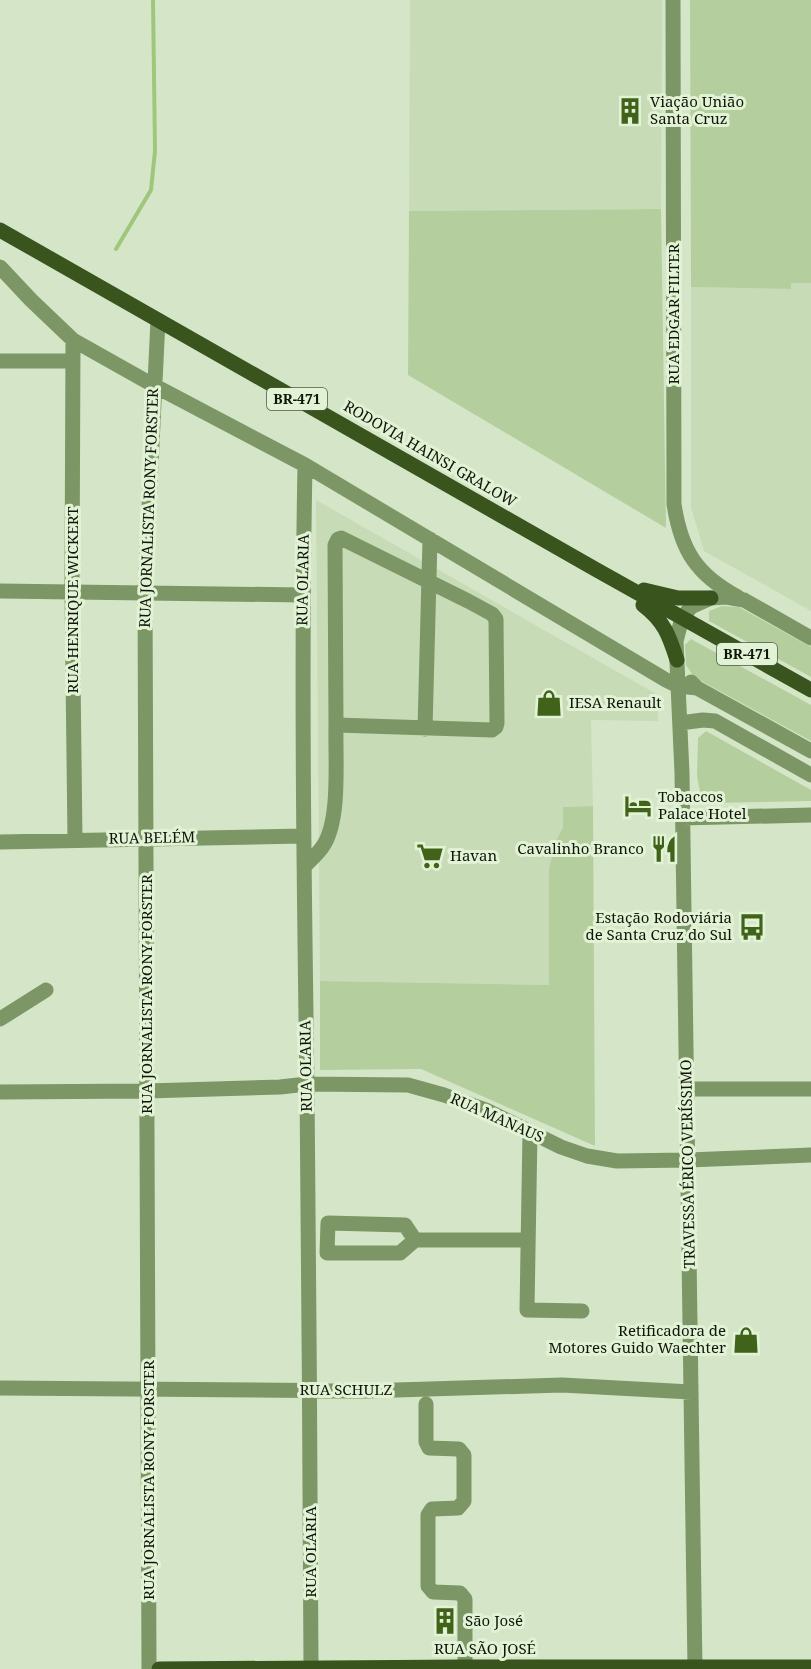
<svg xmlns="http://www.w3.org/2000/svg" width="811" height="1669" viewBox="0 0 811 1669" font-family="'Noto Serif',serif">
<rect width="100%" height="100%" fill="#d5e6c8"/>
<!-- built -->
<path fill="#c7dbb6" d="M 410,0 L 662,0 L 661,209 L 409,211 Z
M 791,283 L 811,283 L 811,611 L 704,551 L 691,507 L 691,287 L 790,289 Z
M 316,500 L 658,695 L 658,721 L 591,720 L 593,806 L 563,807 L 563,827 L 555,843 L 549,868 L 549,985 L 320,981 Z"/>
<!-- green -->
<path fill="#b4cf9d" d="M 690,0 L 811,0 L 811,283 L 791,283 L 791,289 L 691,287 Z
M 661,209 L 666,528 L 408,375 L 409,211 Z
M 722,606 L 739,607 L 811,647 L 811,677 L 709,621 L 709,611 Z
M 691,639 L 811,705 L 811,741 L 694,677 L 686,665 L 685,645 Z
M 706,731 L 811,790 L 811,801 L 711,803 L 700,792 L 697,776 L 698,738 Z
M 593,806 L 595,1146 L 421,1069 L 320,1070 L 320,981 L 549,985 L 549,868 L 555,843 L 563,827 L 563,807 Z"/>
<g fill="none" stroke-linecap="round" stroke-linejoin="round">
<!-- stream -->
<path stroke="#9fc77b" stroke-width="4" d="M 116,249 L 151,190 L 155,151 L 153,0"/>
<!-- minor -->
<path stroke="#7c9765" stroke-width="15" d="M 673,0 L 674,504 C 681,551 697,575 738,597
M 0,267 L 31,300 L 73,340 L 153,385 L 305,465 L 666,680 L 678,686 L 697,688
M 73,340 L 72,591 L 75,840
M 0,361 L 72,361
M 305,465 C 301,672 304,880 307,1087 C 309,1280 310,1474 311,1667
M 341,538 L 468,601 L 492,614 L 496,619 L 497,723 L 496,727 L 492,730 L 336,725 L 335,545 L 338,539 Z
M 0,591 L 303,595
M 691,682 L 697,688 L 811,751
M 680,723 L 703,720 L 715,721 L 811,775
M 425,729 L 430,539
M 682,818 L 811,815
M 0,842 L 303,836
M 304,867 C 310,860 318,854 323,846 C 341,820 335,757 336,725
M 0,1019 L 46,990
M 687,1089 L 811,1089
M 0,1092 L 147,1091 L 280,1087 L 307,1084 L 408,1085 L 444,1095 L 486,1110 L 561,1147 L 587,1156 L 617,1161 L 688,1160 L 811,1155
M 530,1132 L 527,1310 L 582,1311
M 415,1240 L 405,1225 L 328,1223 L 327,1253 L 400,1253 L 415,1240 L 527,1240
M 0,1388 L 364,1391 L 562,1385 L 691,1392
M 426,1404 L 426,1442 L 429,1448 L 459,1449 L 464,1455 L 464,1501 L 458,1508 L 432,1509 L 428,1515 L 428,1586 L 433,1592 L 460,1593 L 465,1599 L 465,1667
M 695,1668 L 682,773 L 676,641 L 682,618 L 691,607 L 711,598 L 726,597 L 744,600 L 811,638
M 149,1669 L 145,591 L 158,320"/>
<!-- major -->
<path stroke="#39541d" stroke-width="15" d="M 0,230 L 595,569 L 811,690
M 644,590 L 678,598 L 711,598
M 643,605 C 664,621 669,635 677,660
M 159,1669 L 465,1667 L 811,1667"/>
</g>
<!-- icons -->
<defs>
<symbol id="building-bare" viewBox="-9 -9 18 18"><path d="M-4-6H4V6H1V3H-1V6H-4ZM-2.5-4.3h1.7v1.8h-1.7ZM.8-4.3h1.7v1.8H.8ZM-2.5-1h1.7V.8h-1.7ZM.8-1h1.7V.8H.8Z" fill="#406219" stroke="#e2f3d5" stroke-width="2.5" paint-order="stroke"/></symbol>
<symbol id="shop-bare" viewBox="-9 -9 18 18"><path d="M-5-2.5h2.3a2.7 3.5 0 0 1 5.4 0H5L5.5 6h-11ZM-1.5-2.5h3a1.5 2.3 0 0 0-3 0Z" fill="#406219" stroke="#e2f3d5" stroke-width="2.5" paint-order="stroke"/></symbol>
<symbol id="hotel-bare" viewBox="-9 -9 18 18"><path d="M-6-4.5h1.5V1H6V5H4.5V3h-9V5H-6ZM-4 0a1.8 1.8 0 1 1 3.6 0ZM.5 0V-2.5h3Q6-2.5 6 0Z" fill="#406219" stroke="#e2f3d5" stroke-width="2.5" paint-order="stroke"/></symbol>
<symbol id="restaurant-bare" viewBox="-9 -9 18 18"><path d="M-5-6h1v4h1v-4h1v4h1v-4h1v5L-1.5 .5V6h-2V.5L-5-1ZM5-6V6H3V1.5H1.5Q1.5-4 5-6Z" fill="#406219" stroke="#e2f3d5" stroke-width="2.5" paint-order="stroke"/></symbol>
<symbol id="supermarket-bare" viewBox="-9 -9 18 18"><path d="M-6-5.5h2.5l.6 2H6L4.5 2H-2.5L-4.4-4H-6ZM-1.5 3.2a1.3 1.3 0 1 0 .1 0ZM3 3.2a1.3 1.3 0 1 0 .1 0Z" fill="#406219" stroke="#e2f3d5" stroke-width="2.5" paint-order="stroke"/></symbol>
<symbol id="bus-bare" viewBox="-9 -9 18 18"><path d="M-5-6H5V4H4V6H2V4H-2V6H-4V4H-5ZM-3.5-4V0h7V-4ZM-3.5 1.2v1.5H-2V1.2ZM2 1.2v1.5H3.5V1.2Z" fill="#406219" stroke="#e2f3d5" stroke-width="2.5" paint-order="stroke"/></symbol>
</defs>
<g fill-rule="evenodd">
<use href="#building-bare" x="611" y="92" width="38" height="38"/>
<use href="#shop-bare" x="530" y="684" width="38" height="38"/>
<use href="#hotel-bare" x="619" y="787" width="38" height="38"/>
<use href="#restaurant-bare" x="645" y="830" width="38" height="38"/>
<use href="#supermarket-bare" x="411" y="837" width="38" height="38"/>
<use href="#bus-bare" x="733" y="908" width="38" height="38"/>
<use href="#shop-bare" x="727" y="1321" width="38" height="38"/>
<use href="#building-bare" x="426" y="1602" width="38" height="38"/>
</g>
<g text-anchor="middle" stroke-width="6" stroke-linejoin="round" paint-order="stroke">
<!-- shield labels -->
<g fill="#e2f3d5" stroke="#4e5847" stroke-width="1.5">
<rect x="267" y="388" width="60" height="22" rx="4.5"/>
<rect x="717" y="643" width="60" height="22" rx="4.5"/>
</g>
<g font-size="14" font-weight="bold" fill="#0f150a">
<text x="297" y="404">BR-471</text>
<text x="747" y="659">BR-471</text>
</g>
<!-- poi labels -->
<g font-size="15" fill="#0f150a" stroke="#e2f3d5" text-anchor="start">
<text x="650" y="107">Viação União<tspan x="650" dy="17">Santa Cruz</tspan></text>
<text x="569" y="708">IESA Renault</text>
<text x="658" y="802">Tobaccos<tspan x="658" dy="17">Palace Hotel</tspan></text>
<text x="644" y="854" text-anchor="end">Cavalinho Branco</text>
<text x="450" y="861">Havan</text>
<text x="732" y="923" text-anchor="end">Estação Rodoviária<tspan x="732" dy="17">de Santa Cruz do Sul</tspan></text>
<text x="726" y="1336" text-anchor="end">Retificadora de<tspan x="726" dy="17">Motores Guido Waechter</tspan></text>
<text x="465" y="1626">São José</text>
</g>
<!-- street labels -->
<g font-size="15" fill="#0f150a" stroke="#e2f3d5">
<text transform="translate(674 314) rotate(-90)" y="5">RUA EDGAR FILTER</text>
<text transform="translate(430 454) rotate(30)" y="5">RODOVIA HAINSI GRALOW</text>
<text transform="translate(149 508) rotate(-88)" y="5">RUA JORNALISTA RONY FORSTER</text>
<text transform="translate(303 580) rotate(-89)" y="5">RUA OLARIA</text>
<text transform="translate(73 600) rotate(-90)" y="5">RUA HENRIQUE WICKERT</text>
<text transform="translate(152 838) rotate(-1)" y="5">RUA BELÉM</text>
<text transform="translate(147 994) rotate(-90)" y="5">RUA JORNALISTA RONY FORSTER</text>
<text transform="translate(306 1066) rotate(-91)" y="5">RUA OLARIA</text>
<text transform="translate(497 1118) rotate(24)" y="5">RUA MANAUS</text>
<text transform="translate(688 1164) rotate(-91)" y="5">TRAVESSA ÉRICO VERÍSSIMO</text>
<text x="346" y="1395">RUA SCHULZ</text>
<text transform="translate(149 1480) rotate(-90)" y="5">RUA JORNALISTA RONY FORSTER</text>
<text transform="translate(311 1552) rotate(-90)" y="5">RUA OLARIA</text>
<text x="485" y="1654">RUA SÃO JOSÉ</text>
</g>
</g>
</svg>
